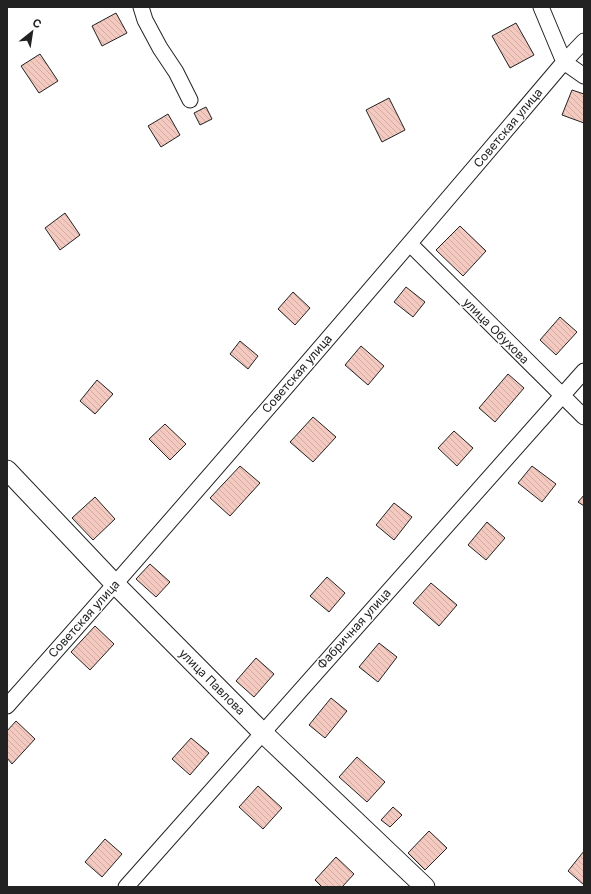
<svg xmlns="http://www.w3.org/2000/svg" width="591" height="894" viewBox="0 0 591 894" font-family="Inter,sans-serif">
<defs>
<pattern id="building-back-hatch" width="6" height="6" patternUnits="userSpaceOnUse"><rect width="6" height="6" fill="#f3c9c0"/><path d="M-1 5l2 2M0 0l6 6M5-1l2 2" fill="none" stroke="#d0aca5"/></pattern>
</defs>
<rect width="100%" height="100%" fill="#fff"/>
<!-- building -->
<path fill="url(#building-back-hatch)" stroke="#222" d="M 116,13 L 127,33 L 102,46 L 92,26 Z
M 516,23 L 534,55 L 510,68 L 492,36 Z
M 40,54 L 58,81 L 39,93 L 21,66 Z
M 572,90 L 584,94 L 584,123 L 562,115 Z
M 389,98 L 405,130 L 382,142 L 366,110 Z
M 206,107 L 212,119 L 200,125 L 194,113 Z
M 168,114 L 180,135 L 161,147 L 148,126 Z
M 65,213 L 80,235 L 60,250 L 45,228 Z
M 460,226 L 486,251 L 463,276 L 436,250 Z
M 406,287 L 425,302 L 413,317 L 394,302 Z
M 293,292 L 310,308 L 295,325 L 278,309 Z
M 560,317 L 577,332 L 556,355 L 540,340 Z
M 240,341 L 258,356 L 248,369 L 230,354 Z
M 361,346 L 384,366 L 368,385 L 345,365 Z
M 508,374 L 524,388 L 495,422 L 479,408 Z
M 97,380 L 113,394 L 95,414 L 80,401 Z
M 313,417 L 336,437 L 313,462 L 290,442 Z
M 165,424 L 186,444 L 170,460 L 149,439 Z
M 454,431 L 473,448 L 457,466 L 438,448 Z
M 240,466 L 260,483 L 230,516 L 210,498 Z
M 532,466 L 556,484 L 542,502 L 518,483 Z
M 584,495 L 584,506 L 578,502 Z
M 95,497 L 115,519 L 93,540 L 72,518 Z
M 394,503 L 412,517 L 394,540 L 376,525 Z
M 487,522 L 505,538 L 486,560 L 468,545 Z
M 150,564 L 170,582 L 156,597 L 136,579 Z
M 327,577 L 345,593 L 329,612 L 310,596 Z
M 431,583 L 457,605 L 439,626 L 413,603 Z
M 95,626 L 114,644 L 90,670 L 71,652 Z
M 379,643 L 397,657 L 378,682 L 359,667 Z
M 256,658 L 274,674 L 254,697 L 236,681 Z
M 331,698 L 347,711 L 325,738 L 309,725 Z
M 16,721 L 35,739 L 12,764 L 7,758 L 7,731 Z
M 191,738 L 209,753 L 190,775 L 172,759 Z
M 357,757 L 385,782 L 367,802 L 339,777 Z
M 258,786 L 282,808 L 263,829 L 239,807 Z
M 393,807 L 402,815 L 390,827 L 381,820 Z
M 429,831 L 447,848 L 425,870 L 408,853 Z
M 105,839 L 122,854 L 102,877 L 85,862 Z
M 584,851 L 584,885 L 568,871 Z
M 336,857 L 354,874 L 342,887 L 322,887 L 315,880 Z"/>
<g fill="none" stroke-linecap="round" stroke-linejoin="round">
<defs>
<path id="minor" d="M 141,7 L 145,20 L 160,48 L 176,72 L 190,100
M 541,7 L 564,62 L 584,76
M 410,244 L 584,417
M 7,706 C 196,494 381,278 564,62 L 584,41
M 126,887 L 584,371"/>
<path id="tertiary" d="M 7,470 L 115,584 L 262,732 L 425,887"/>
</defs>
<!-- minor casing -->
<use href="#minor" stroke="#222" stroke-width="17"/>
<!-- tertiary casing -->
<use href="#tertiary" stroke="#222" stroke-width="21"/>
<!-- minor -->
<use href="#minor" stroke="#fff" stroke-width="15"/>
<!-- tertiary -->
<use href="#tertiary" stroke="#fff" stroke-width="19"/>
</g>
<g text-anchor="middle" stroke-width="3" stroke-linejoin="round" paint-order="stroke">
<!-- street labels -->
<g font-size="12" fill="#222" stroke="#fff">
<text transform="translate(508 128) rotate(-50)" y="4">Советская улица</text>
<text transform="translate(496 331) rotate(45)" y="4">улица Обухова</text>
<text transform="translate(297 374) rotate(-49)" y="4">Советская улица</text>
<text transform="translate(84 619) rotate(-48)" y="4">Советская улица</text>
<text transform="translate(354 629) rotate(-48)" y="4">Фабричная улица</text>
<text transform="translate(212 682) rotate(45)" y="4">улица Павлова</text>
</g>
</g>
<!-- border -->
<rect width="591" height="894" fill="none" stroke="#222222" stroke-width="16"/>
<!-- north arrow -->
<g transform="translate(32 32) rotate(30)" stroke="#ffffff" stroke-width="3" paint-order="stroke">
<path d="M0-3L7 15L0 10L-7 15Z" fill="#222222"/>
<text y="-6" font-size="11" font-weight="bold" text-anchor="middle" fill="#222222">С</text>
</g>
</svg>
